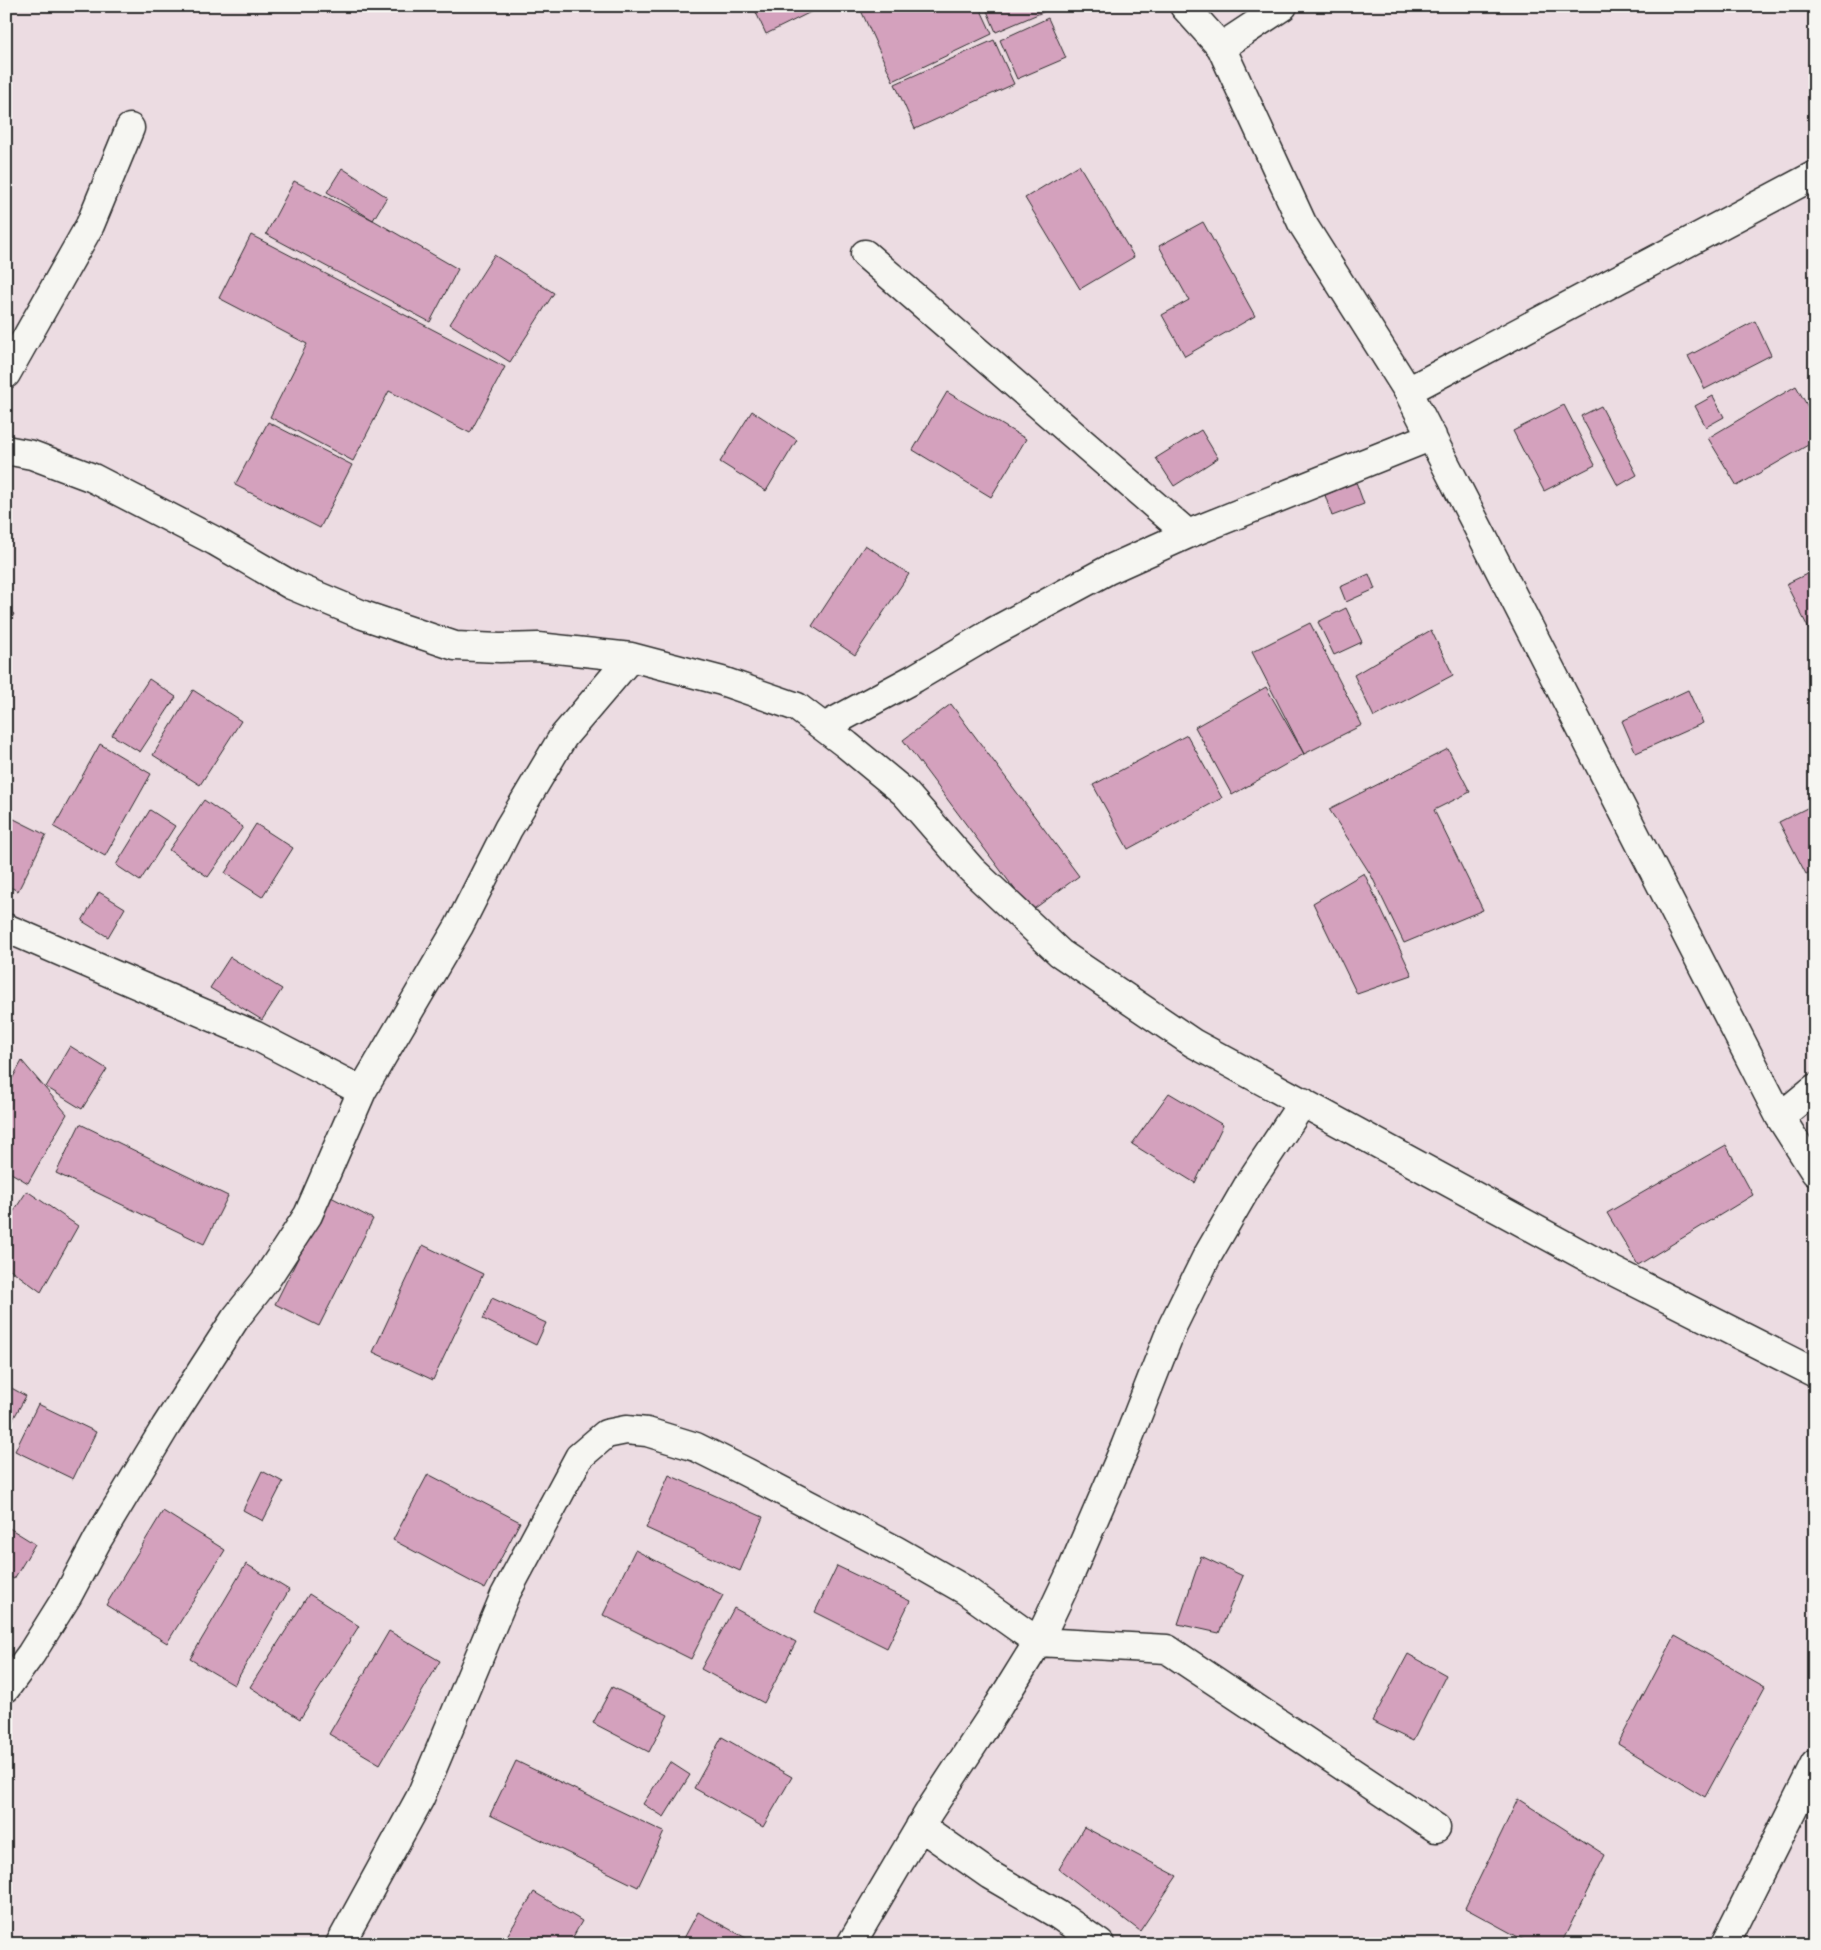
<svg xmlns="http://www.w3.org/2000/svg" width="1821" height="1950" viewBox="0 0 1821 1950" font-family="Delius,sans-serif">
<rect width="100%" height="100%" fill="#ecdce2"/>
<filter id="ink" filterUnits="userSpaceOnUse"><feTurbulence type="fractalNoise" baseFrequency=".02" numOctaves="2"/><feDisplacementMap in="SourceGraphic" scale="10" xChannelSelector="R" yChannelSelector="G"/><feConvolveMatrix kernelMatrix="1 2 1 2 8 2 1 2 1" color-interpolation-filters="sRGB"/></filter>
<g filter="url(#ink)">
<!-- building -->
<path fill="#d4a1bd" stroke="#2b2b2b" d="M 753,6 L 819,6 L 819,8 L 766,34 Z
M 859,6 L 979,6 L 992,34 L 893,81 Z
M 985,6 L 1043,6 L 1045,11 L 996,32 Z
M 1048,18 L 1066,58 L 1017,79 L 1000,40 Z
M 994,40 L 1014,84 L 915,129 L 895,84 Z
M 1079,165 L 1134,257 L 1080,289 L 1025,198 Z
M 342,168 L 387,197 L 373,220 L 327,192 Z
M 294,181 L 373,220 L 458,269 L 430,322 L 266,234 Z
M 1203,222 L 1255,316 L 1185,356 L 1162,315 L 1189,300 L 1159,246 Z
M 251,235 L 505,367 L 470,433 L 389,391 L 353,461 L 270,417 L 307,344 L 219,298 Z
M 494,255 L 554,293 L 510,362 L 450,324 Z
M 1755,321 L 1771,355 L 1705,389 L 1688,356 Z
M 1796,386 L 1815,419 L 1815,441 L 1737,486 L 1708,438 Z
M 947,392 L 1026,439 L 991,497 L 913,450 Z
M 1713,396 L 1724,417 L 1706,427 L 1695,406 Z
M 1564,405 L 1595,465 L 1544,491 L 1513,431 Z
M 1601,406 L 1637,475 L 1618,486 L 1581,416 Z
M 752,411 L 797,440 L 766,491 L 720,462 Z
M 268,422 L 352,465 L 320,528 L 235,485 Z
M 1201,430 L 1218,458 L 1174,486 L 1156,458 Z
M 1356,482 L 1364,504 L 1332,516 L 1325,495 Z
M 865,545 L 909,574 L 855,655 L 812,626 Z
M 1815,570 L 1815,641 L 1786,584 Z
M 1369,574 L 1375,589 L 1346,602 L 1340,587 Z
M 1346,608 L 1362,642 L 1334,655 L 1318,622 Z
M 6,609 L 14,614 L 6,627 Z
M 1310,623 L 1362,725 L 1304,754 L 1252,652 Z
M 1431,630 L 1453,675 L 1374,717 L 1354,675 Z
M 149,679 L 176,697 L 140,752 L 112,735 Z
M 1266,687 L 1304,754 L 1232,795 L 1195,727 Z
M 193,690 L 241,721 L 200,785 L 153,755 Z
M 1688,690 L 1703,723 L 1636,753 L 1622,721 Z
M 951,704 L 1079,876 L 1031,911 L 903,740 Z
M 1187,735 L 1222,798 L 1128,849 L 1093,785 Z
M 100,744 L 151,774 L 105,856 L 54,827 Z
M 1448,749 L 1470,792 L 1434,810 L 1483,910 L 1404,943 L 1371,875 L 1329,809 Z
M 204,800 L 243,827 L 208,877 L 169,850 Z
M 1815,804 L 1815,870 L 1806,874 L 1779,822 Z
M 150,810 L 175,826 L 140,881 L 116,865 Z
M 6,815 L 46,835 L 18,891 L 6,885 Z
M 256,824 L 293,848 L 262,897 L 225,873 Z
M 1364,873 L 1412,975 L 1357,994 L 1313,903 Z
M 99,892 L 125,908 L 108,937 L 82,921 Z
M 230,957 L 282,989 L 262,1020 L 210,988 Z
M 70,1046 L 107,1069 L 82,1109 L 46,1087 Z
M 22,1061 L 67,1114 L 28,1183 L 6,1170 L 6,1090 Z
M 1169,1093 L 1223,1125 L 1195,1183 L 1132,1144 Z
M 80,1124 L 228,1196 L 204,1244 L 56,1173 Z
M 1726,1145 L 1753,1195 L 1638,1265 L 1607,1213 Z
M 27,1191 L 78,1226 L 41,1292 L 6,1266 L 6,1223 Z
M 329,1196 L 373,1219 L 319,1326 L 275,1304 Z
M 423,1245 L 483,1274 L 433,1380 L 373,1352 Z
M 492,1298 L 546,1323 L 536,1345 L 483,1319 Z
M 6,1385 L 26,1396 L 6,1432 Z
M 38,1404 L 96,1432 L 73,1479 L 15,1451 Z
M 262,1471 L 283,1482 L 263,1521 L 243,1510 Z
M 428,1474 L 520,1522 L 485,1589 L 393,1540 Z
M 669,1475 L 763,1517 L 740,1571 L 646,1528 Z
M 163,1511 L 225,1550 L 167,1643 L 106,1605 Z
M 6,1526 L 35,1544 L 14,1579 L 6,1575 Z
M 635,1550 L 723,1595 L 691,1659 L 603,1615 Z
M 1201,1556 L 1243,1576 L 1219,1633 L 1178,1624 Z
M 246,1564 L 289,1590 L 234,1685 L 190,1659 Z
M 837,1566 L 910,1601 L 887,1648 L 815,1612 Z
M 309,1594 L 359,1626 L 300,1719 L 250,1687 Z
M 734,1608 L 796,1642 L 764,1703 L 701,1669 Z
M 389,1631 L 440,1661 L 380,1764 L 329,1734 Z
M 1675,1636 L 1765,1687 L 1705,1797 L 1618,1744 Z
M 1408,1654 L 1446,1675 L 1413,1741 L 1372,1721 Z
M 612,1687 L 668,1715 L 649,1752 L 593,1723 Z
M 722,1737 L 792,1777 L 763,1827 L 694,1788 Z
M 516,1761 L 664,1832 L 638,1887 L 490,1815 Z
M 670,1762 L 690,1775 L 664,1817 L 643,1804 Z
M 1518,1799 L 1605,1855 L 1561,1944 L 1531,1944 L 1465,1908 Z
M 1084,1827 L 1177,1876 L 1140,1931 L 1059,1869 Z
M 534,1892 L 582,1921 L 569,1944 L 502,1944 Z
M 698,1912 L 757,1944 L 681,1944 Z"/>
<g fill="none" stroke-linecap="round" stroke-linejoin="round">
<defs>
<path id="street" d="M 1184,6 L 1221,47 L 1302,223 L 1408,391 L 1780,1117 L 1815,1172
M 1221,47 L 1283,6
M 865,254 L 1188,534
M 6,374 L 90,225 L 130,128
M 1408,391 L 1815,175
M 6,450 L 32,455 L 93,478 L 215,541 L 291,585 L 363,615 L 455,646 L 500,648 L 538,647 L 631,657 L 722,681 L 797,707 L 847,745 L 905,793 L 971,869 L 1060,953 L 1193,1043 L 1607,1268 L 1815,1373
M 824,727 L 915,678 L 993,632 L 1108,570 L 1188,534 L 1432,436
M 6,928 L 254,1035 L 362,1091
M 1780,1117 L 1815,1088
M 6,1688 L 31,1654 L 68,1595 L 98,1539 L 166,1426 L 235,1319 L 265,1281 L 308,1215 L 362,1091 L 459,926 L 508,829 L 563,737 L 631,657
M 920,1826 L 990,1875 L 1057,1914 L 1100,1944
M 340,1944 L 420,1798 L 505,1595 L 579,1457 L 606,1434 L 626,1430 L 647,1432 L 696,1447 L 746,1472 L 895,1550 L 965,1590 L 1038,1642 L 1167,1649 L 1436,1828
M 851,1944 L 930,1810 L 999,1705 L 1038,1642 L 1072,1570 L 1125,1447 L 1173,1325 L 1206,1258 L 1250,1182 L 1303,1102
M 1725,1944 L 1815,1764"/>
</defs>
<!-- street casing -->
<use href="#street" stroke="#2b2b2b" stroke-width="31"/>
<!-- street -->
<use href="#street" stroke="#f6f6f2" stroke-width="28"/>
</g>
</g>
<!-- margin -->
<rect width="1821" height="1950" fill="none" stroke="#f6f6f2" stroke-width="25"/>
<rect x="12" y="12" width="1796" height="1925" fill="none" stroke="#2b2b2b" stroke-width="2" filter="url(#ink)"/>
</svg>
